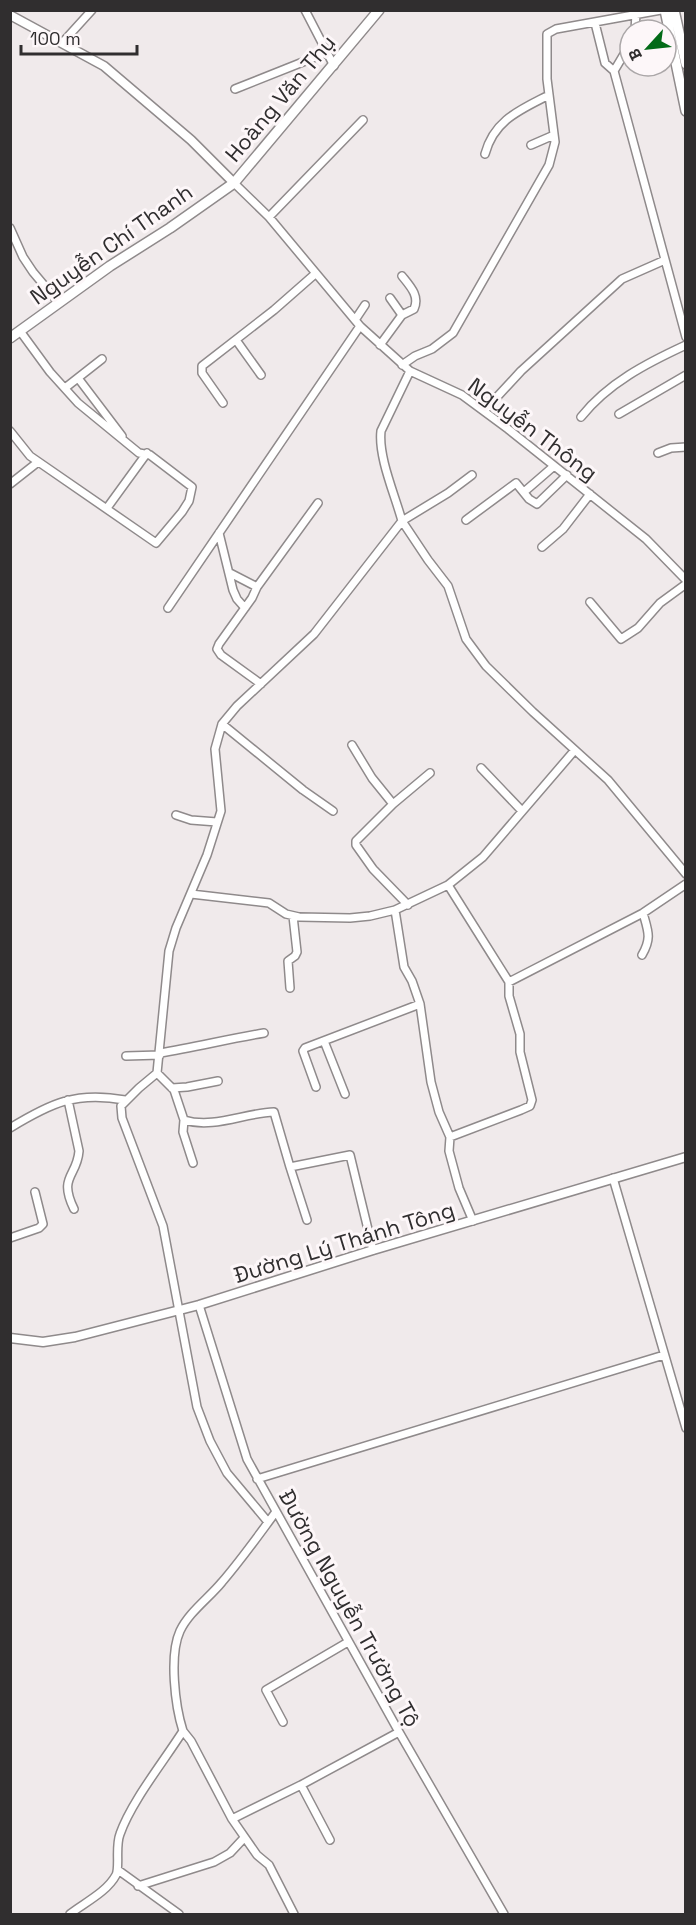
<svg xmlns="http://www.w3.org/2000/svg" width="696" height="1925" viewBox="0 0 696 1925" font-family="'Space Grotesk',sans-serif">
<rect width="100%" height="100%" fill="#f0eaeb"/>
<g fill="none" stroke-linecap="round" stroke-linejoin="round">
<defs>
<path id="minor" d="M 305,10 L 334,66
M 595,23 L 605,63 L 614,71 L 686,337
M 635,30 L 636,14
M 62,43 L 92,10
M 614,71 L 630,44
M 235,89 L 328,52
M 531,145 L 554,135
M 485,154 C 494,120 520,110 549,95
M 234,183 L 269,217 L 360,326 L 410,371 L 462,395 L 508,429 L 646,539 L 686,580
M 269,217 L 363,120
M 10,228 L 23,257 L 33,272 L 59,303
M 390,298 L 402,315
M 355,320 L 365,305
M 236,340 L 261,375
M 380,345 L 402,315 L 414,309 C 420,296 410,286 402,276
M 402,365 L 415,356 L 432,349 L 453,333 L 549,165 L 555,142 L 547,79 L 547,34 L 556,29 L 661,10
M 78,378 L 122,436
M 65,388 L 102,359
M 223,403 L 202,373 L 202,366 L 274,310 L 315,274
M 484,411 L 521,371 L 622,279 L 665,260
M 619,414 L 686,375
M 581,417 C 608,383 647,363 686,345
M 10,431 L 30,456 L 156,543 L 182,512 L 189,501 L 192,487 L 150,455 L 139,453 L 78,403 L 50,372 L 20,331
M 658,453 L 671,448 L 686,447
M 472,475 L 448,493 L 402,521 L 428,560 L 448,586 L 466,639 L 486,666 L 533,712 L 608,780 L 686,874
M 10,484 L 38,462
M 524,492 L 554,466
M 107,508 L 147,453
M 466,520 L 516,483 L 529,499 L 537,504 L 567,475
M 219,533 L 233,590 L 237,599 L 245,608
M 542,547 L 563,529 L 590,494
M 230,573 L 257,587
M 590,602 L 621,639 L 638,628 L 660,603 L 686,584
M 168,608 L 360,326
M 261,684 L 221,655 L 217,649 L 219,644 L 252,598 L 257,587 L 318,503
M 222,724 L 303,790 L 333,811
M 352,745 L 372,778 L 393,804
M 481,768 L 522,811
M 176,815 L 191,820 L 217,822
M 448,885 L 509,982 L 509,996 L 520,1034 L 520,1052 L 532,1100 L 530,1106 L 521,1110 L 450,1137
M 191,894 L 269,903 L 286,914 L 299,917 L 350,918 L 370,916 L 395,910 L 448,885 L 483,857 L 574,751
M 408,905 L 373,869 L 356,845 L 356,841 L 393,804 L 430,773
M 395,910 L 404,967 L 412,981 L 420,1004 L 431,1082 L 439,1112 L 450,1137 L 449,1151 L 459,1188 L 473,1221
M 642,955 C 652,938 648,931 643,913
M 509,982 L 643,913 L 686,884
M 290,988 L 288,961 L 295,956 L 297,952 L 293,916
M 324,1041 L 345,1094
M 160,1053 C 195,1047 229,1039 264,1033
M 126,1056 L 160,1055
M 157,1073 L 174,1090 L 184,1120 C 214,1129 244,1113 274,1112 L 290,1167 L 350,1155 L 373,1250
M 316,1087 L 303,1051 L 305,1048 L 420,1004
M 172,1088 L 187,1087 L 218,1081
M 68,1100 L 79,1151 C 77,1177 58,1176 74,1209
M 184,1120 L 183,1132 L 193,1163
M 10,1128 C 51,1103 76,1091 125,1100
M 290,1167 L 307,1220
M 613,1178 L 686,1428
M 10,1238 L 39,1228 L 43,1224 L 35,1192
M 199,1305 L 247,1459 L 399,1732 L 504,1914
M 257,1479 L 664,1355
M 268,1522 L 227,1473 L 210,1441 L 197,1407 L 163,1226 L 122,1118 L 121,1106 L 139,1088 L 157,1073 L 169,951 L 176,928 L 207,855 L 221,811 L 215,749 L 222,724 L 237,706 L 314,634 L 402,521 C 395,495 378,457 381,431 L 410,371
M 283,1722 L 266,1690 L 348,1642
M 183,1731 L 191,1741 L 232,1819 L 257,1855 L 269,1865 L 294,1914
M 301,1785 L 330,1840
M 232,1819 L 301,1785 L 399,1732
M 118,1870 L 179,1914
M 138,1886 L 214,1862 L 230,1853 L 244,1838
M 70,1914 C 84,1903 107,1892 116,1875 C 120,1867 115,1847 120,1834 C 131,1802 164,1761 183,1731 C 175,1706 169,1655 180,1631 C 189,1612 209,1598 222,1582 C 241,1560 258,1536 275,1513"/>
<path id="tertiary" d="M 10,15 L 104,66 L 191,140 L 234,183
M 10,1338 L 43,1342 L 75,1337 L 199,1305 L 373,1250 L 686,1157"/>
<path id="secondary" d="M 665,10 L 686,111
M 674,10 L 686,64
M 10,338 L 110,266 L 170,228 L 234,183 L 379,10"/>
</defs>
<!-- minor casing -->
<use href="#minor" stroke="#8f8a8b" stroke-width="10"/>
<!-- tertiary casing -->
<use href="#tertiary" stroke="#8f8a8b" stroke-width="11"/>
<!-- secondary casing -->
<use href="#secondary" stroke="#8f8a8b" stroke-width="12"/>
<!-- minor -->
<use href="#minor" stroke="#fff" stroke-width="7"/>
<!-- tertiary -->
<use href="#tertiary" stroke="#fff" stroke-width="8"/>
<!-- secondary -->
<use href="#secondary" stroke="#fff" stroke-width="9"/>
</g>
<g text-anchor="middle" stroke-width="6" stroke-linejoin="round" paint-order="stroke">
<!-- street labels -->
<g font-size="22" fill="#302e2f" stroke="#fdf7f9">
<text transform="translate(280 98) rotate(-50)" y="8">Hoàng Văn Thụ</text>
<text transform="translate(111 244) rotate(-35)" y="8">Nguyễn Chí Thanh</text>
<text transform="translate(533 429) rotate(37)" y="8">Nguyễn Thông</text>
<text transform="translate(344 1242) rotate(-17)" y="8">Đường Lý Thánh Tông</text>
<text transform="translate(350 1608) rotate(61)" y="8">Đường Nguyễn Trường Tộ</text>
</g>
</g>
<!-- border -->
<rect width="696" height="1925" fill="none" stroke="#302e2f" stroke-width="24"/>
<!-- north arrow -->
<g transform="translate(648 48) rotate(243)"><circle r="28" fill="#fdf7f9" stroke="#aba7a8" stroke-width="1.5"/>
<path d="M0-4.5L10 22L0 15L-10 22Z" fill="#026a17"/>
<text y="-9" font-size="16" font-weight="bold" text-anchor="middle" fill="#302e2f">B</text>
</g>
<!-- scale -->
<path d="M21 45v9h116v-9" fill="none" stroke="#302e2f" stroke-width="3"/>
<text x="30" y="45" font-size="18" fill="#302e2f" stroke="#fdf7f9" stroke-width="4.5" paint-order="stroke">100 m</text>
</svg>
